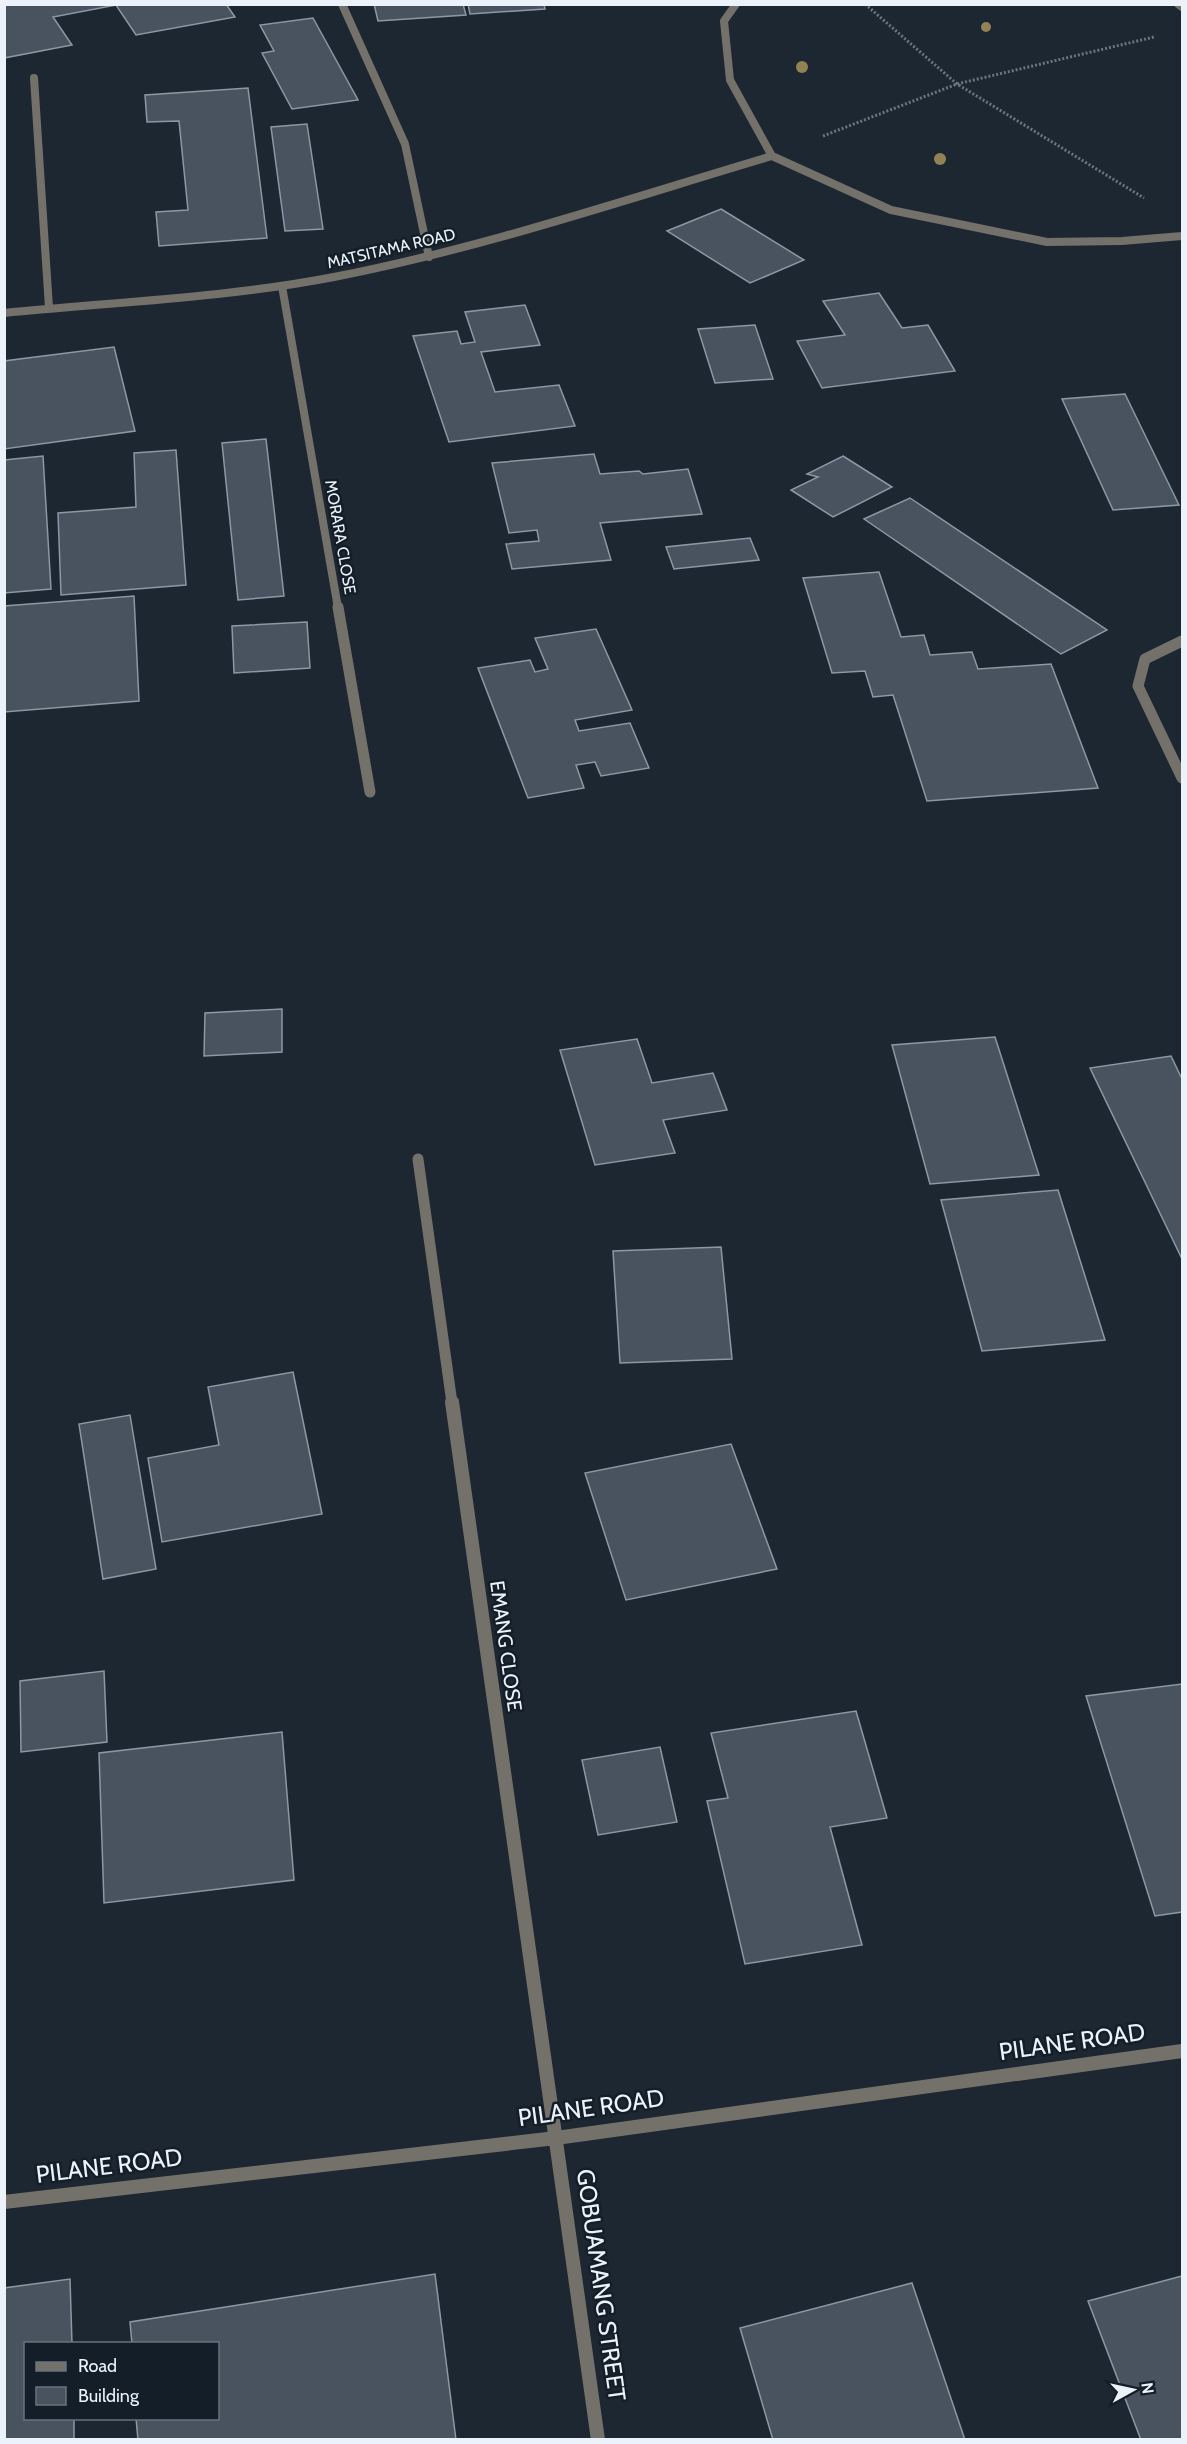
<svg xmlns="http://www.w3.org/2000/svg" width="1187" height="2444" viewBox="0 0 1187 2444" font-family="Cabin,sans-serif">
<rect width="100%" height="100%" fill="#1d2732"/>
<!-- building -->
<path fill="#48535f" stroke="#8b98a5" stroke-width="1.5" d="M 4,4 L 226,4 L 235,17 L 136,35 L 116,5 L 53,17 L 72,45 L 4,58 Z
M 374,4 L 463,4 L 466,15 L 378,21 Z
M 468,4 L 544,4 L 545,9 L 470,14 Z
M 313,18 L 358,100 L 292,109 L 262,53 L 274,51 L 260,25 Z
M 248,88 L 267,238 L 159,246 L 156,212 L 188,210 L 179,121 L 147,122 L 145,95 Z
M 307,124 L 323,229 L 285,231 L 271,127 Z
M 721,209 L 804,260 L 750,283 L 667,231 Z
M 879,293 L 902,328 L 928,325 L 955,371 L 822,388 L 797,341 L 845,335 L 823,301 Z
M 525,305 L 540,345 L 481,352 L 495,392 L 559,385 L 575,426 L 449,442 L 413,336 L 457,331 L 461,344 L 475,342 L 465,312 Z
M 755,325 L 773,379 L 715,383 L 698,329 Z
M 114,347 L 135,431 L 4,449 L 4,361 Z
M 1125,394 L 1179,505 L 1113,510 L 1062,399 Z
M 266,439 L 284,596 L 238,600 L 222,443 Z
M 176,450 L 186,585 L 61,595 L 58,513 L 136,507 L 134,453 Z
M 594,454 L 600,474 L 639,471 L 643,474 L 688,469 L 702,514 L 600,523 L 611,560 L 512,569 L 506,544 L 539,541 L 537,530 L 509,533 L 492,463 Z
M 43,456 L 51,589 L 4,593 L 4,460 Z
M 843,456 L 892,487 L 833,517 L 791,490 L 818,477 L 807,474 Z
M 910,498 L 1107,630 L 1061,654 L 864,519 Z
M 750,538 L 759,560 L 674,569 L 666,547 Z
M 879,572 L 901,637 L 924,635 L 930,655 L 972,652 L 978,669 L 1051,664 L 1098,788 L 927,801 L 893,695 L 873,697 L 865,671 L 832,673 L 803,578 Z
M 134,596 L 139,701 L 4,712 L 4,606 Z
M 307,622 L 310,668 L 234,673 L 232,626 Z
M 596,629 L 632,710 L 575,720 L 579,731 L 630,723 L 649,768 L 601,776 L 595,762 L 576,765 L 584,788 L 528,798 L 478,668 L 530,660 L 535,672 L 548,669 L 535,638 Z
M 282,1009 L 282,1052 L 204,1056 L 205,1013 Z
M 995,1037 L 1039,1175 L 930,1184 L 892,1045 Z
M 637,1039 L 652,1083 L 713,1073 L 727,1110 L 663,1120 L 675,1153 L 595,1165 L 560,1050 Z
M 1171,1056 L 1182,1079 L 1182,1259 L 1090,1068 Z
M 1058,1190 L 1105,1340 L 982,1351 L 941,1200 Z
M 721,1247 L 732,1359 L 620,1363 L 613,1251 Z
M 293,1372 L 322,1514 L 162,1542 L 148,1458 L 219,1445 L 208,1387 Z
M 130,1415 L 156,1569 L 103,1579 L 79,1424 Z
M 731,1444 L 777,1569 L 626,1600 L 585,1473 Z
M 104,1671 L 107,1742 L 21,1752 L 20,1681 Z
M 1182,1684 L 1182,1912 L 1155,1916 L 1086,1696 Z
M 856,1711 L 887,1818 L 830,1827 L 862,1945 L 745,1964 L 707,1801 L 728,1798 L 711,1733 Z
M 282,1732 L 294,1880 L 104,1903 L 99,1753 Z
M 660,1747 L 677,1822 L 598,1835 L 582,1760 Z
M 435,2274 L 456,2440 L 138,2440 L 136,2418 L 218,2418 L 218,2344 L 132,2344 L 130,2322 Z
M 1182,2276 L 1182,2440 L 1141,2440 L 1088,2301 Z
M 70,2279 L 72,2344 L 26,2344 L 26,2418 L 74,2418 L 74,2440 L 4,2440 L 4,2288 Z
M 912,2283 L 965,2440 L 773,2440 L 740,2328 Z"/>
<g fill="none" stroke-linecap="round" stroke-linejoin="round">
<!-- path -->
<path stroke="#6c757e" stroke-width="3" stroke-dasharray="2 2" stroke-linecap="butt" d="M 865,4 L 957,84 L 1144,198
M 823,136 L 957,84 L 1154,37"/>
<!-- street-far2 -->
<path stroke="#74716a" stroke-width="8" d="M 342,4 L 405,144 L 429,257
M 736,4 L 724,21 L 730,80 L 772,156 L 891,210 L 1047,242 L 1122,241 L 1182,236
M 1178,4 L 1182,7
M 34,78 L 49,308
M 282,286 L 338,608
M 4,313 C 114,302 225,298 334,277 C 483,248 627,199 772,156"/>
<!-- street-far1 -->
<path stroke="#74716a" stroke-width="11" d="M 338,607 L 370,792
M 1182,641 L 1145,659 L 1138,686 L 1182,778
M 418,1159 L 452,1403"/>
<!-- street -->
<path stroke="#74716a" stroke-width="14" d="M 452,1402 L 598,2440
M 4,2202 L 556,2138 L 1182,2051"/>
</g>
<!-- trees -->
<g fill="#928254">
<circle cx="986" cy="27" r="5"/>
<circle cx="802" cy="67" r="6"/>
<circle cx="940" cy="159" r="6"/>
</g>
<g text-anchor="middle" stroke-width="5" stroke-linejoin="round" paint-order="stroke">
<!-- far-street labels -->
<g font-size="16" fill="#ebf2f9" stroke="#131e28">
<text transform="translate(391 248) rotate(-13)" y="6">MATSITAMA ROAD</text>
<text transform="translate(341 537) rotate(80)" y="6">MORARA CLOSE</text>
</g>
<!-- street labels -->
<g font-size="20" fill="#ebf2f9" stroke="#131e28">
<text transform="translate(506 1646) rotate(82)" y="7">EMANG CLOSE</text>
</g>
<!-- near-street labels -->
<g font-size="24" fill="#ebf2f9" stroke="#131e28">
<text transform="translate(1072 2042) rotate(-8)" y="8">PILANE ROAD</text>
<text transform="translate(591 2108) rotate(-8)" y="8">PILANE ROAD</text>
<text transform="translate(109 2166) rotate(-7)" y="8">PILANE ROAD</text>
<text transform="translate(601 2285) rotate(82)" y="8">GOBUAMANG STREET</text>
</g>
</g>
<!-- border -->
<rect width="1187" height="2444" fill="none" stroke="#ebf2f9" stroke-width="12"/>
<!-- legend -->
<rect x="24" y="2342" width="195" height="78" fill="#131e28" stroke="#69737c" stroke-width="1.5"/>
<rect x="36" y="2362" width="30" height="9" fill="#74716a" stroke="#69737c" stroke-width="1.5"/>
<text x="78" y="2372" font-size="18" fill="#ebf2f9">Road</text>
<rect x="36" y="2387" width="30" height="18" fill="#48535f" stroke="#69737c" stroke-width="1.5"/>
<text x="78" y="2402" font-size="18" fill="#ebf2f9">Building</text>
<!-- north arrow -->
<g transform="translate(1133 2390) rotate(82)" stroke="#131e28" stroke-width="4.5" paint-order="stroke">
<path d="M0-4.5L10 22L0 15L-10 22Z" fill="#ebf2f9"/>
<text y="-9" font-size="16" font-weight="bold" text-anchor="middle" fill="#ebf2f9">N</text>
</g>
</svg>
